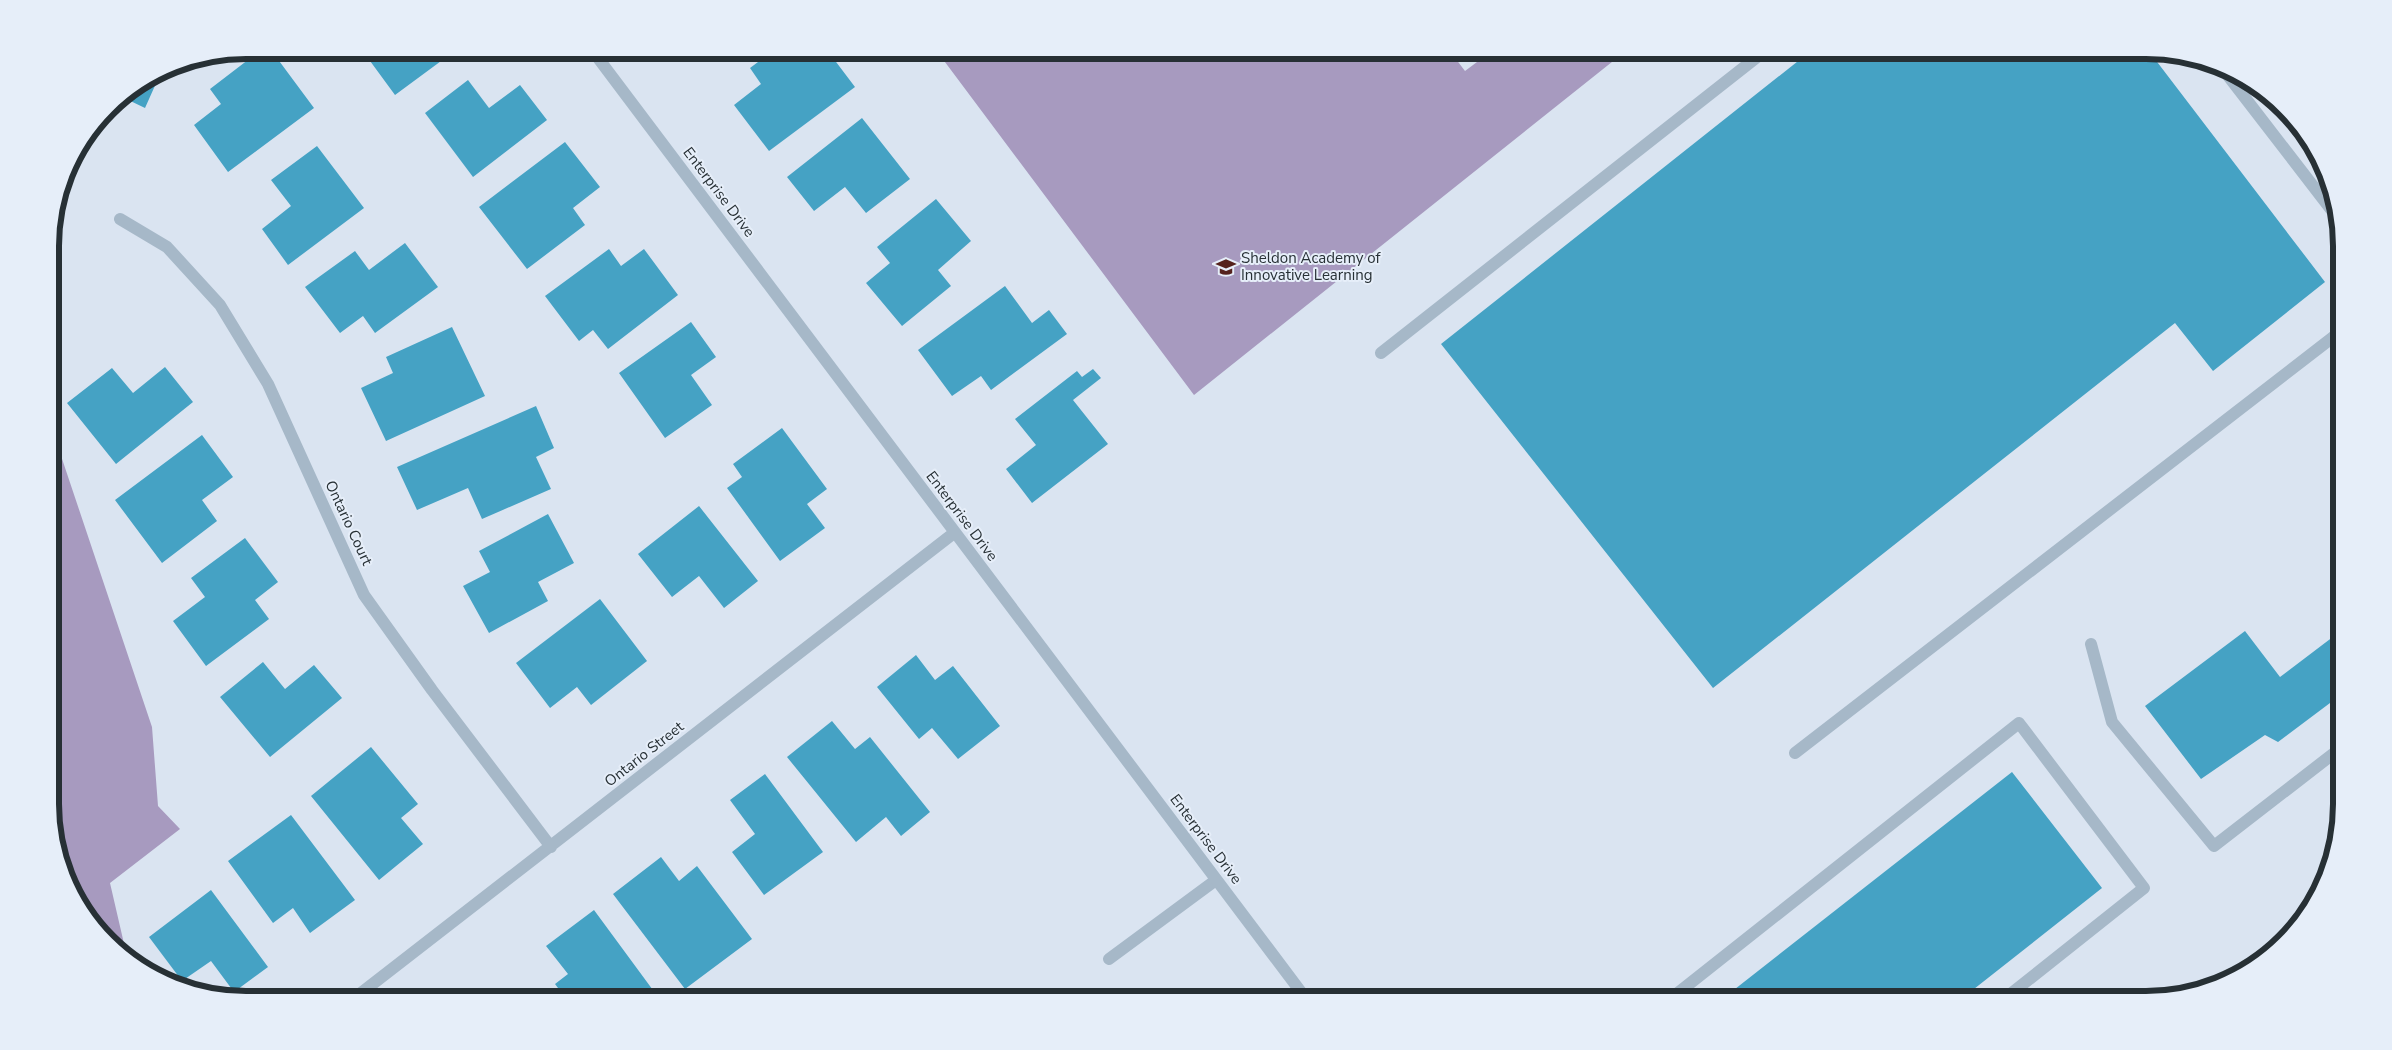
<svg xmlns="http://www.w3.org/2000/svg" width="2392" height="1050" viewBox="0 0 2392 1050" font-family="'Nunito Sans',sans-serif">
<rect width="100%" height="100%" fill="#dae4f1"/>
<!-- green -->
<path fill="#a79abf" d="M 936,50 L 1449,50 L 1465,71 L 1493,50 L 1627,50 L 1194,395 Z
M 51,426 L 152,727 L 158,806 L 180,829 L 110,883 L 128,961 L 91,924 L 65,880 L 52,831 Z"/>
<!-- building -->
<path fill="#45a2c4" d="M 261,50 L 271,50 L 314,108 L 228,172 L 194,125 L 221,104 L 210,89 Z
M 362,50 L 456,50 L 395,95 Z
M 774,50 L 827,50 L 855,87 L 769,151 L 734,105 L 761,84 L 750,68 Z
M 1812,50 L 2148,50 L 2325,282 L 2213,371 L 2175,323 L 1713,688 L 1441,344 Z
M 162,70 L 145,108 L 120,96 Z
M 468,80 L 489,108 L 520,85 L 547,120 L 473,177 L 425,113 Z
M 862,118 L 910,179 L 866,213 L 845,187 L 814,211 L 787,177 Z
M 565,142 L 600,187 L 573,208 L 585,225 L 527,269 L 479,207 Z
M 317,146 L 364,208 L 288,265 L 262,229 L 291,206 L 271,180 Z
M 936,199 L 971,241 L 938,270 L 951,286 L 902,326 L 866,283 L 890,263 L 877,247 Z
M 405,243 L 438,287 L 375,333 L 363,316 L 340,333 L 305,287 L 355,251 L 369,270 Z
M 609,249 L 621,266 L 644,249 L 678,295 L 608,349 L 593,330 L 579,341 L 545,296 Z
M 1005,286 L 1032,323 L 1049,310 L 1067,334 L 991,390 L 981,376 L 952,396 L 918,350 Z
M 691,322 L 716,357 L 691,375 L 712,405 L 665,438 L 619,373 Z
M 452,327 L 485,396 L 386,441 L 361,388 L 393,373 L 386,357 Z
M 165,367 L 193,402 L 116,464 L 67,403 L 112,368 L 133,393 Z
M 1093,369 L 1101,378 L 1073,400 L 1108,444 L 1032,503 L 1006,469 L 1036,445 L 1015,419 L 1077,371 L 1082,377 Z
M 536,406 L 554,448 L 536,457 L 551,489 L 482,519 L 468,488 L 417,510 L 397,467 Z
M 782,428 L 827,489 L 807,504 L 825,528 L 780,561 L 727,488 L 742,477 L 733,464 Z
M 202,435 L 233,477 L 202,500 L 217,521 L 162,563 L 115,500 Z
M 699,506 L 758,581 L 724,608 L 699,576 L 672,597 L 638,554 Z
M 548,514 L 574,563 L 538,582 L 548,601 L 489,633 L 463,586 L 490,572 L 479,551 Z
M 245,538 L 278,582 L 255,600 L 269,619 L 206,666 L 173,621 L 205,597 L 191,578 Z
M 600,599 L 647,661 L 591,705 L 577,687 L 550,708 L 516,663 Z
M 2342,630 L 2342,694 L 2278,742 L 2265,735 L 2201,779 L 2145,706 L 2245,631 L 2280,677 Z
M 916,655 L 935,680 L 953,666 L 1000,726 L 958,759 L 932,728 L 919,739 L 877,687 Z
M 263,662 L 285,689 L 314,665 L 342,698 L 270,757 L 220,697 Z
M 832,721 L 855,749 L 870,737 L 930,812 L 901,836 L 886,817 L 856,842 L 787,757 Z
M 371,747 L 418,804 L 401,818 L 423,844 L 379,880 L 311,796 Z
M 2012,772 L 2102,888 L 1960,1000 L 1721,1000 Z
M 765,774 L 823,852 L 764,895 L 732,852 L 755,834 L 730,800 Z
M 291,815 L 355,900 L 310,933 L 293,908 L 273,923 L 228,861 Z
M 661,857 L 679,881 L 697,866 L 752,939 L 685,989 L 613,894 Z
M 211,890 L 268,967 L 234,992 L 211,961 L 182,981 L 149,937 Z
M 594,910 L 658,997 L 654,1000 L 567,1000 L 555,984 L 568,974 L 546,946 Z"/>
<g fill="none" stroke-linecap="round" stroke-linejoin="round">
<!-- service -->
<path stroke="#a6b8c8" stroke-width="12" d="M 2219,64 L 2340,221
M 1381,353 L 1766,50
M 2091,644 L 2112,722 L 2214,846 L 2342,747
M 1795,753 L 2341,331
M 1109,959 L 1216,880
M 1669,1000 L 2019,723 L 2144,888 L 2003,1000"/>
<!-- minor -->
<path stroke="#a6b8c8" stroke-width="12" d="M 592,50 L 1307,1000
M 120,219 L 167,247 L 220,305 L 268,384 L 364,595 L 432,690 L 551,847
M 352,1000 L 954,533"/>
</g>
<!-- icons -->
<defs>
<symbol id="school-bare" viewBox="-9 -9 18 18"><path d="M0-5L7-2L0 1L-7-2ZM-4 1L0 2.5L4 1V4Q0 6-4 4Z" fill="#55221d" stroke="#e6eef9" stroke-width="2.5" paint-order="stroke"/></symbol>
</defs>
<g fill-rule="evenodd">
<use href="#school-bare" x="1212" y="253" width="28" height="28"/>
</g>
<g text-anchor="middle" stroke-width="4" stroke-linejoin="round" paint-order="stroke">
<!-- street labels -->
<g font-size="15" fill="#273035" stroke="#e6eef9">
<text transform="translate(719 192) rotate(53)" y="5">Enterprise Drive</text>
<text transform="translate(962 516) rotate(53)" y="5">Enterprise Drive</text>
<text transform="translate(349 523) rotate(65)" y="5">Ontario Court</text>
<text transform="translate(644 754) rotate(-38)" y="5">Ontario Street</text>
<text transform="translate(1206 839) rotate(53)" y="5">Enterprise Drive</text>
</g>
<!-- poi labels -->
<g font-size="15" fill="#273035" stroke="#e6eef9" text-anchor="start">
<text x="1241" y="263">Sheldon Academy of<tspan x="1241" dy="17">Innovative Learning</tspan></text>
</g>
</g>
<!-- crop -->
<path d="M0 0H2392V1050H0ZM246 59H2146A187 187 0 0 1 2333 246V804A187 187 0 0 1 2146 991H246A187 187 0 0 1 59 804V246A187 187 0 0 1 246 59Z" fill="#e6eef9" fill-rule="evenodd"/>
<path fill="none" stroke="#273035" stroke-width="6" d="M246 59H2146A187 187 0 0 1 2333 246V804A187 187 0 0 1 2146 991H246A187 187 0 0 1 59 804V246A187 187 0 0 1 246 59Z"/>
</svg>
